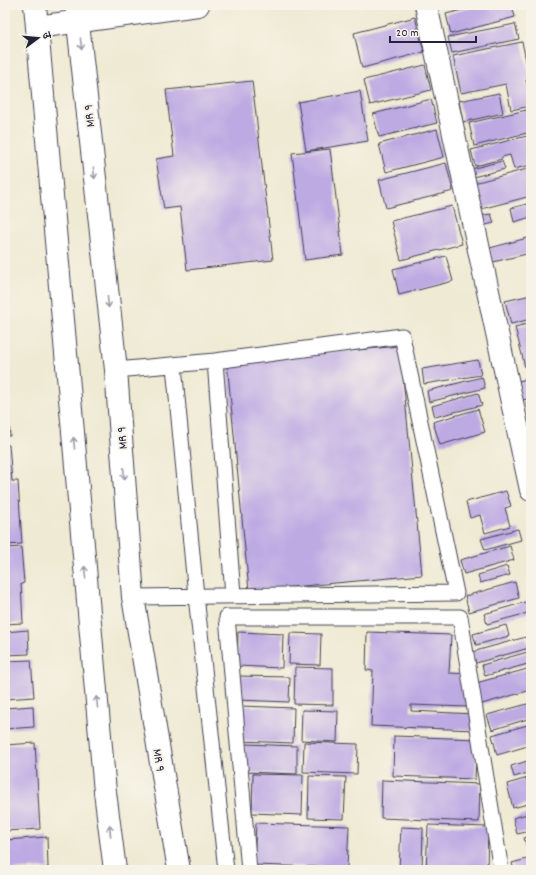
<svg xmlns="http://www.w3.org/2000/svg" width="536" height="875" viewBox="0 0 536 875" font-family="Dekko,'Playpen Sans Deva',sans-serif">
<rect width="100%" height="100%" fill="#f7f3e8"/>
<filter id="ink" filterUnits="userSpaceOnUse"><feTurbulence type="fractalNoise" baseFrequency=".025" numOctaves="2"/><feDisplacementMap in="SourceGraphic" scale="8" xChannelSelector="R" yChannelSelector="G"/><feConvolveMatrix kernelMatrix="1 2 1 2 8 2 1 2 1" color-interpolation-filters="sRGB"/></filter>
<filter id="wash" filterUnits="userSpaceOnUse"><feTurbulence type="fractalNoise" baseFrequency=".012" numOctaves="4" result="noise"/><feDisplacementMap in="SourceGraphic" scale="16" xChannelSelector="R" yChannelSelector="G"/><feGaussianBlur stdDeviation="0.9" result="paint"/><feColorMatrix in="noise" values="0 0 0 0 0 0 0 0 0 0 0 0 0 0 0 0 0 1.4 0 .05"/><feComposite in="paint" operator="in"/></filter>
<g filter="url(#wash)">
<rect width="100%" height="100%" fill="#efead3"/>
<g id="blocks">
<!-- building -->
<path fill="#beaae3" d="M 482,5 L 512,5 L 515,17 L 451,34 L 446,14 Z
M 415,17 L 424,52 L 362,68 L 354,33 Z
M 515,24 L 519,39 L 452,53 L 448,37 Z
M 522,42 L 530,79 L 526,80 L 531,106 L 511,110 L 506,84 L 461,93 L 453,56 Z
M 425,65 L 431,90 L 370,105 L 364,80 Z
M 252,81 L 273,260 L 187,270 L 180,207 L 164,209 L 156,159 L 174,156 L 166,90 Z
M 360,91 L 368,141 L 306,151 L 298,102 Z
M 499,93 L 503,113 L 463,122 L 459,101 Z
M 431,99 L 437,123 L 379,137 L 373,114 Z
M 531,109 L 531,132 L 474,146 L 469,123 Z
M 437,129 L 444,157 L 386,172 L 379,144 Z
M 531,135 L 531,165 L 514,169 L 510,155 L 502,157 L 502,159 L 475,166 L 471,150 Z
M 330,149 L 343,255 L 305,260 L 292,153 Z
M 502,161 L 505,169 L 473,177 L 471,169 Z
M 446,163 L 453,191 L 386,208 L 379,180 Z
M 531,168 L 531,196 L 481,209 L 474,183 Z
M 531,203 L 531,217 L 514,222 L 511,208 Z
M 452,206 L 462,244 L 401,260 L 391,221 Z
M 491,214 L 494,223 L 481,226 L 479,216 Z
M 531,237 L 531,253 L 493,262 L 490,248 Z
M 446,256 L 453,281 L 399,295 L 393,269 Z
M 531,295 L 531,319 L 511,324 L 505,301 Z
M 531,323 L 531,365 L 525,367 L 515,327 Z
M 400,346 L 422,575 L 249,591 L 227,362 Z
M 478,360 L 481,375 L 424,384 L 422,369 Z
M 482,377 L 485,388 L 429,402 L 427,391 Z
M 6,378 L 10,436 L 5,436 L 5,379 Z
M 531,378 L 531,398 L 519,401 L 515,382 Z
M 478,393 L 482,405 L 435,417 L 432,406 Z
M 531,401 L 531,419 L 530,419 L 526,402 Z
M 478,409 L 485,432 L 440,445 L 433,422 Z
M 5,445 L 9,445 L 12,481 L 18,481 L 22,544 L 5,545 Z
M 506,491 L 511,506 L 505,508 L 510,526 L 485,533 L 480,515 L 470,518 L 466,502 Z
M 518,529 L 521,540 L 485,550 L 481,539 Z
M 510,546 L 514,560 L 464,574 L 460,560 Z
M 21,547 L 24,583 L 21,584 L 23,623 L 5,624 L 5,548 Z
M 507,566 L 510,575 L 480,583 L 478,575 Z
M 515,582 L 519,598 L 469,612 L 465,596 Z
M 529,601 L 531,612 L 487,624 L 484,614 Z
M 506,625 L 509,636 L 476,645 L 473,634 Z
M 28,630 L 29,654 L 5,655 L 5,632 Z
M 238,632 L 283,634 L 282,668 L 237,666 Z
M 367,632 L 451,635 L 449,673 L 469,674 L 467,707 L 411,705 L 411,711 L 475,714 L 475,730 L 371,726 L 373,671 L 366,670 Z
M 290,633 L 321,634 L 320,665 L 289,664 Z
M 526,637 L 529,648 L 476,663 L 472,652 Z
M 531,651 L 531,663 L 485,676 L 482,665 Z
M 31,660 L 34,697 L 5,699 L 5,661 Z
M 295,667 L 333,668 L 333,705 L 294,704 Z
M 531,668 L 531,690 L 482,704 L 476,683 Z
M 238,676 L 290,677 L 289,702 L 237,700 Z
M 531,703 L 531,718 L 492,730 L 487,715 Z
M 33,706 L 34,727 L 5,729 L 5,708 Z
M 241,706 L 294,708 L 293,743 L 239,741 Z
M 302,710 L 338,711 L 337,742 L 301,740 Z
M 531,724 L 531,745 L 497,755 L 492,735 Z
M 394,736 L 477,739 L 475,779 L 393,776 Z
M 304,742 L 358,744 L 357,774 L 303,772 Z
M 35,743 L 40,829 L 5,831 L 5,745 Z
M 245,744 L 297,746 L 297,774 L 244,772 Z
M 531,760 L 531,772 L 514,777 L 511,766 Z
M 253,774 L 303,775 L 302,815 L 252,813 Z
M 309,776 L 346,777 L 344,819 L 308,818 Z
M 531,777 L 531,803 L 513,808 L 507,784 Z
M 382,780 L 480,784 L 479,822 L 381,818 Z
M 531,813 L 531,831 L 517,834 L 513,818 Z
M 256,823 L 349,826 L 347,868 L 254,865 Z
M 428,825 L 488,827 L 487,870 L 426,870 Z
M 401,827 L 423,828 L 422,870 L 399,870 Z
M 531,836 L 531,854 L 529,854 L 524,838 Z
M 47,837 L 48,868 L 5,870 L 5,840 Z
M 531,858 L 531,870 L 514,870 L 512,863 Z"/>
</g>
</g>
<g filter="url(#ink)">
<use href="#blocks" fill-opacity="0" stroke="#414052" stroke-width="1"/>
<g fill="none" stroke-linecap="round" stroke-linejoin="round">
<defs>
<path id="service" d="M 174,366 L 196,596 L 226,870
M 116,370 L 215,361
M 133,597 L 456,593 L 402,336 L 215,361 L 233,595
M 249,870 L 227,617 L 460,617 L 501,870"/>
<path id="minor" d="M 426,5 L 531,490"/>
<path id="tertiary" d="M 35,5 L 105,792 L 115,870
M 76,5 L 116,370 L 133,597 L 179,870
M 37,27 L 198,5"/>
</defs>
<!-- service casing -->
<use href="#service" stroke="#414052" stroke-width="17"/>
<!-- minor casing -->
<use href="#minor" stroke="#414052" stroke-width="24"/>
<!-- tertiary casing -->
<use href="#tertiary" stroke="#414052" stroke-width="24"/>
<!-- service -->
<use href="#service" stroke="#fff" stroke-width="15"/>
<!-- minor -->
<use href="#minor" stroke="#fff" stroke-width="22"/>
<!-- tertiary -->
<use href="#tertiary" stroke="#fff" stroke-width="22"/>
</g>
<!-- one-way arrows -->
<defs><path id="oneway-shaft" d="M-6 0H5M1.5-3L5.5 0L1.5 3" fill="none" stroke-width="1.6" stroke-linecap="round" stroke-linejoin="round"/></defs>
<g stroke="#9c9ca7">
<use href="#oneway-shaft" transform="translate(81 44) rotate(84)"/>
<use href="#oneway-shaft" transform="translate(94 173) rotate(84)"/>
<use href="#oneway-shaft" transform="translate(108 302) rotate(84)"/>
<use href="#oneway-shaft" transform="translate(74 443) rotate(-95)"/>
<use href="#oneway-shaft" transform="translate(124 474) rotate(86)"/>
<use href="#oneway-shaft" transform="translate(85 572) rotate(-95)"/>
<use href="#oneway-shaft" transform="translate(97 702) rotate(-95)"/>
<use href="#oneway-shaft" transform="translate(110 831) rotate(-97)"/>
</g>
</g>
<g text-anchor="middle" stroke-width="4" stroke-linejoin="round" paint-order="stroke">
<!-- street labels -->
<g font-size="13" fill="#22223b" stroke="#f7f3e8">
<text transform="translate(88 116) rotate(-96)" y="5">MR 9</text>
<text transform="translate(121 438) rotate(-94)" y="5">MR 9</text>
<text transform="translate(160 760) rotate(81)" y="5">MR 9</text>
</g>
</g>
<!-- margin -->
<rect width="536" height="875" fill="none" stroke="#f7f3e8" stroke-width="20"/>
<!-- north arrow -->
<g transform="translate(38 38) rotate(74)" stroke="#f7f3e8" stroke-width="3" paint-order="stroke">
<path d="M0-3L7 15L0 10L-7 15Z" fill="#22223b"/>
<text y="-6" font-size="11" font-weight="bold" text-anchor="middle" fill="#22223b">उ</text>
</g>
<!-- scale -->
<path d="M390 36v6h86v-6" fill="none" stroke="#22223b" stroke-width="2"/>
<text x="396" y="36" font-size="12" fill="#22223b" stroke="#f7f3e8" stroke-width="3" paint-order="stroke">20 m</text>
</svg>
